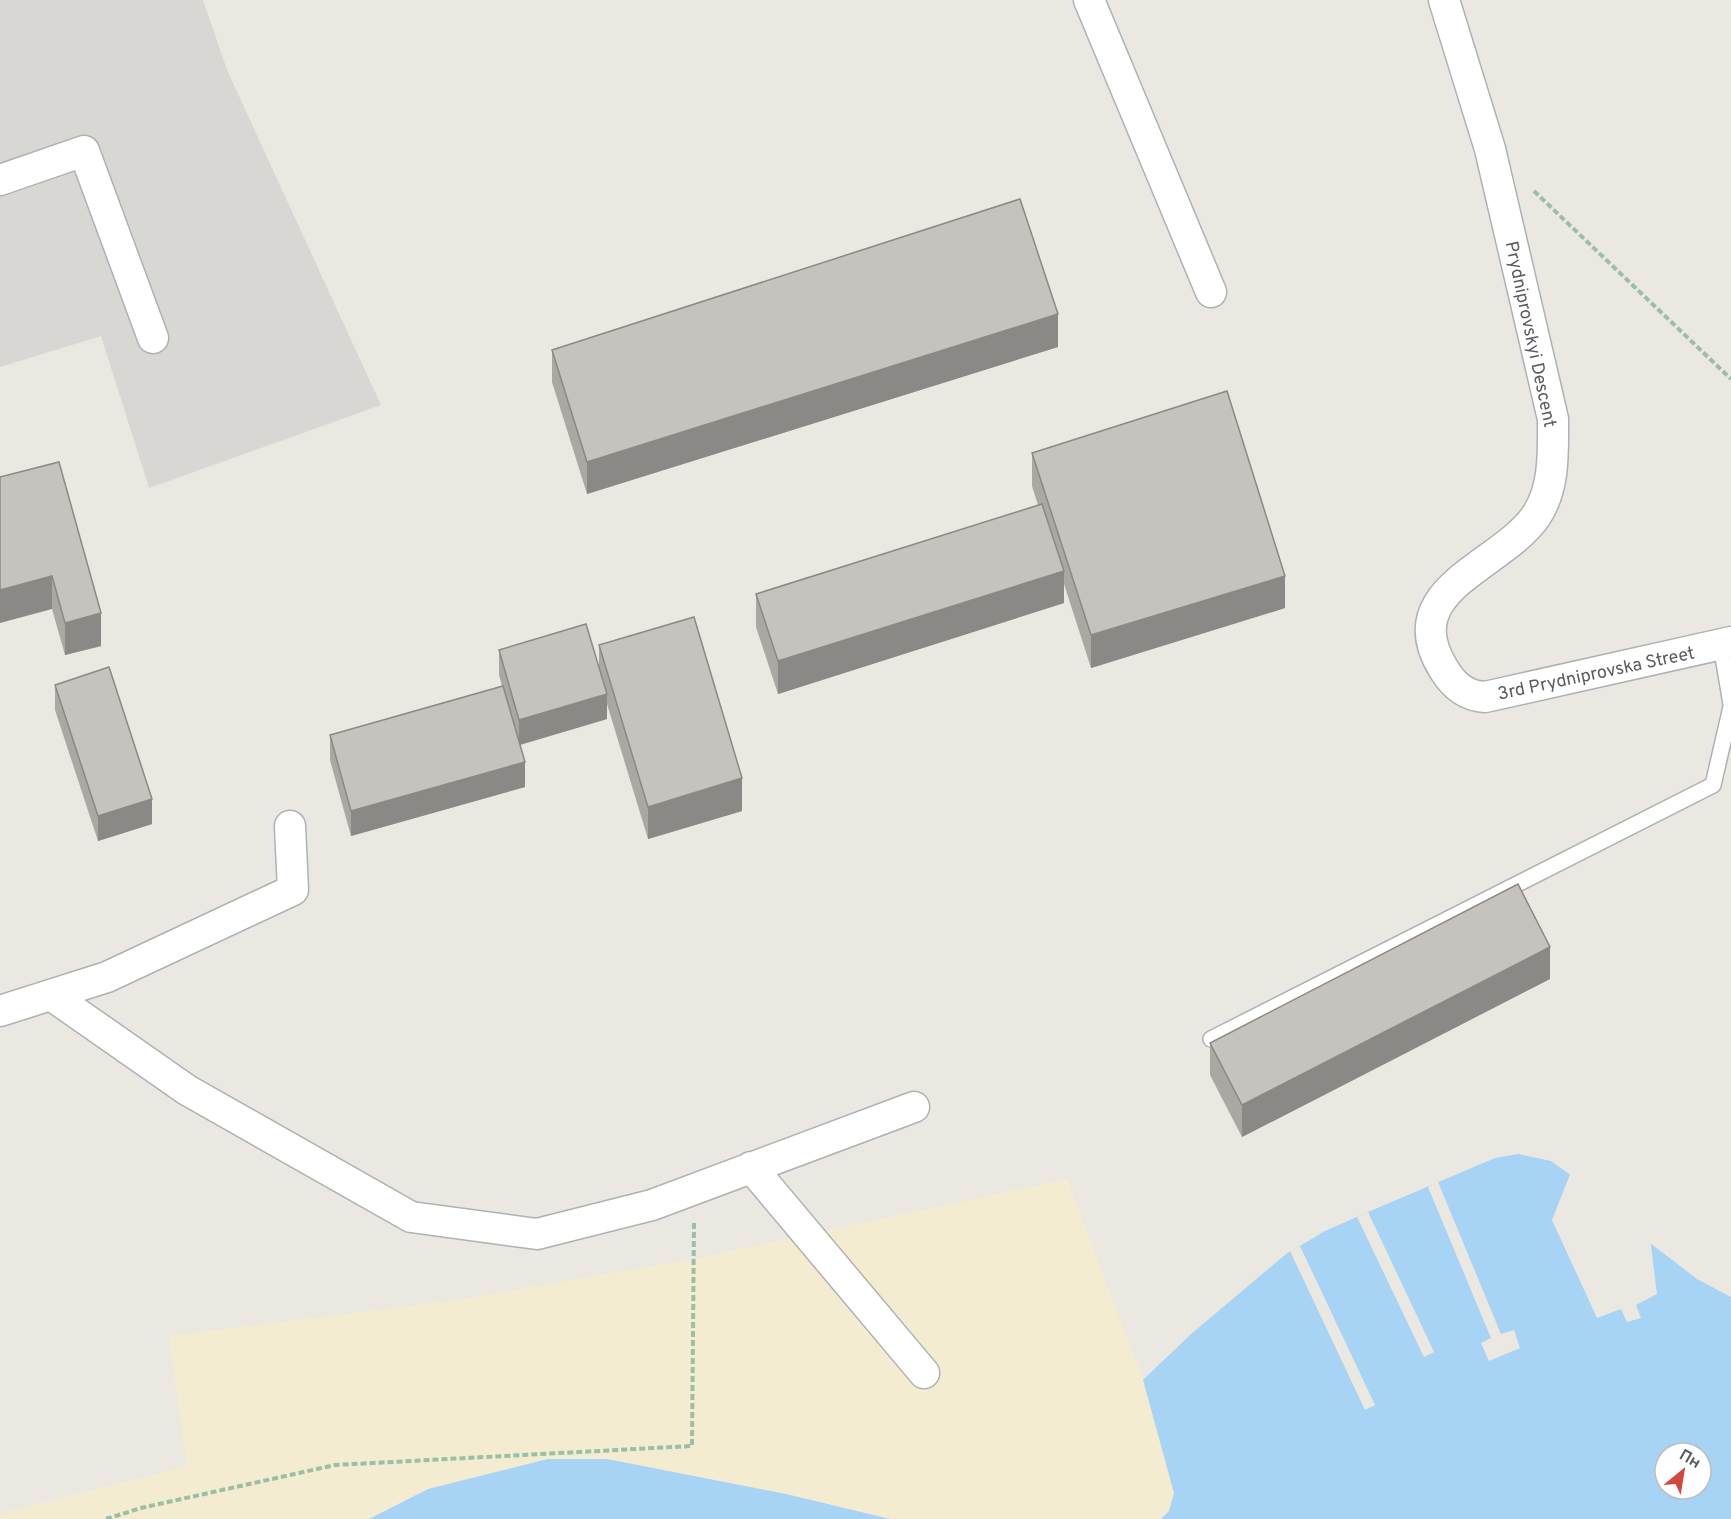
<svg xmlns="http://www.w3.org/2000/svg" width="1731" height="1519" viewBox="0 0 1731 1519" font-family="Overpass,sans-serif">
<rect width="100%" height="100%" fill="#eae8e1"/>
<!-- industrial -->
<path fill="#d9d7d3" d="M 0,0 L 203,0 L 227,70 L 381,405 L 149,488 L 101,336 L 0,367 Z"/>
<!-- sand -->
<path fill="#f4ecd1" d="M 1067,1179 L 1143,1380 L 1174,1493 L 1169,1511 L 1161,1519 L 890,1519 L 786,1494 L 607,1459 L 548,1459 L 428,1489 L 369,1519 L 0,1519 L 0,1514 L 187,1466 L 169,1336 L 444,1302 L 693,1259 Z"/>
<!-- water -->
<path fill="#a7d4f4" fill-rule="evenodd" d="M 1518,1154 L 1551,1161 L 1601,1197 L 1650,1243 L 1697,1279 L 1731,1297 L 1731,1519 L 1161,1519 L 1169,1511 L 1174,1493 L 1143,1380 L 1190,1335 L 1286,1254 L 1325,1231 L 1368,1212 L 1495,1158 ZM 1665,1453 L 1701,1453 L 1701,1489 L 1665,1489 Z
M 548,1459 L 607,1459 L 786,1494 L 890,1519 L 369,1519 L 428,1489 Z"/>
<!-- pier -->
<path fill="#eae8e1" d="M 1571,1172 L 1603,1195 L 1650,1238 L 1657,1294 L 1636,1305 L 1641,1318 L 1627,1322 L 1621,1309 L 1597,1318 L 1552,1220 Z
M 1438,1182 L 1501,1334 L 1514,1330 L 1520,1348 L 1489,1361 L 1481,1343 L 1491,1338 L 1428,1187 Z
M 1368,1212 L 1434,1352 L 1424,1357 L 1357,1217 Z
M 1300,1246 L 1375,1405 L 1365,1410 L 1290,1251 Z"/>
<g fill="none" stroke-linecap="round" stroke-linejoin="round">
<defs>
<path id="lane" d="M 1721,645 L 1731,704
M 1211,1039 L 1713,785 L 1731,707"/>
<path id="street" d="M 1089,0 L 1211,292
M 1444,0 L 1490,149 L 1553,419 C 1553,452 1555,488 1536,516 C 1501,567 1395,589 1443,668 C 1453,685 1465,696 1485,697 L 1731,642
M 0,180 L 84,151 L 153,338
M 51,995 L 187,1090 L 411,1217 L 537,1234 L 652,1205 L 914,1107
M 0,1011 L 107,977 L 293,890 L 290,826
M 751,1167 L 924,1373"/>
</defs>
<!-- lane casing -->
<use href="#lane" stroke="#aeb1b5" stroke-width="18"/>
<!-- street casing -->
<use href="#street" stroke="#aeb1b5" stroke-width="33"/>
<!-- path -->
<path stroke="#9abfa4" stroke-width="4" stroke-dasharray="6 3" stroke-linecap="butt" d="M 1534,191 L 1731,379
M 106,1519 L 141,1508 L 335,1465 L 692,1446 L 694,1222"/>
<!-- lane -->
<use href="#lane" stroke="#fff" stroke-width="15"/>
<!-- street -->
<use href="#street" stroke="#fff" stroke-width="30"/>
</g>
<!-- wall -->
<path fill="#aaa8a3" d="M 1058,347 L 587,494 L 552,382 L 552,350 Z
M 1032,453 L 1285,608 L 1091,668 L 1064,584 L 1064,603 L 778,694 L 756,627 L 756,594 L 1038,505 L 1032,486 Z
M 0,476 L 101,646 L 65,655 L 52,609 Z
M 599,645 L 742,811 L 648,839 L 607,704 L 607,719 L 520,745 L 525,787 L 351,836 L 330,760 L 330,735 L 502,686 L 499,675 L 499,650 L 599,667 Z
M 55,685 L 152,824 L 98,841 L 55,710 Z
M 1550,979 L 1242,1137 L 1210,1075 L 1210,1043 Z"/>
<!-- shaded-wall -->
<path fill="#8b8885" d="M 1058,314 L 1058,347 L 587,494 L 587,462 Z
M 1064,571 L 1064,603 L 778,694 L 778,661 Z
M 52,576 L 52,609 L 0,623 L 0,590 Z
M 1285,576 L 1285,608 L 1091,668 L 1091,635 Z
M 101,613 L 101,646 L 65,655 L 65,623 Z
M 607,694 L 607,719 L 519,745 L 519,720 Z
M 525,762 L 525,787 L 351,836 L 351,811 Z
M 742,778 L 742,811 L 648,839 L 648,807 Z
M 152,799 L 152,824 L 98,841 L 98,816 Z
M 1550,947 L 1550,979 L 1242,1137 L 1242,1105 Z"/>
<!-- building -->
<path fill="#c6c3be" stroke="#8b8885" stroke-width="1.5" d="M 1020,199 L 1058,314 L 587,462 L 552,350 Z
M 1227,391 L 1285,576 L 1091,635 L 1032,453 Z
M 59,462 L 101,613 L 65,623 L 52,576 L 0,590 L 0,476 L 0,477 Z
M 1042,504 L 1064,571 L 778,661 L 756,594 Z
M 694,617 L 742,778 L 648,807 L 599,645 Z
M 586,624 L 607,694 L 519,720 L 499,650 Z
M 109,667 L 152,799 L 98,816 L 55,685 Z
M 503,686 L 525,762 L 351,811 L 330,735 Z
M 1518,884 L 1550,947 L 1242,1105 L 1210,1043 Z"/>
<g text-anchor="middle" stroke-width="5" stroke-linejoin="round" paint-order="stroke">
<!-- street labels -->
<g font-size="18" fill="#595c60" stroke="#fff">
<text transform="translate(1531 334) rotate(78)" y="6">Prydniprovskyi Descent</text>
<text transform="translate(1596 673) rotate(-12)" y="6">3rd Prydniprovska Street</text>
</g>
</g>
<!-- north arrow -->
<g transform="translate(1683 1471) rotate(30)"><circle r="28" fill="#ffffff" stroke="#bdbebf" stroke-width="1.5"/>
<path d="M0-4.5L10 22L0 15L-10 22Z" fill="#d3473e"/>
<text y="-9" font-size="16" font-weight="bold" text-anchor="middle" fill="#595c60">Пн</text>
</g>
</svg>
